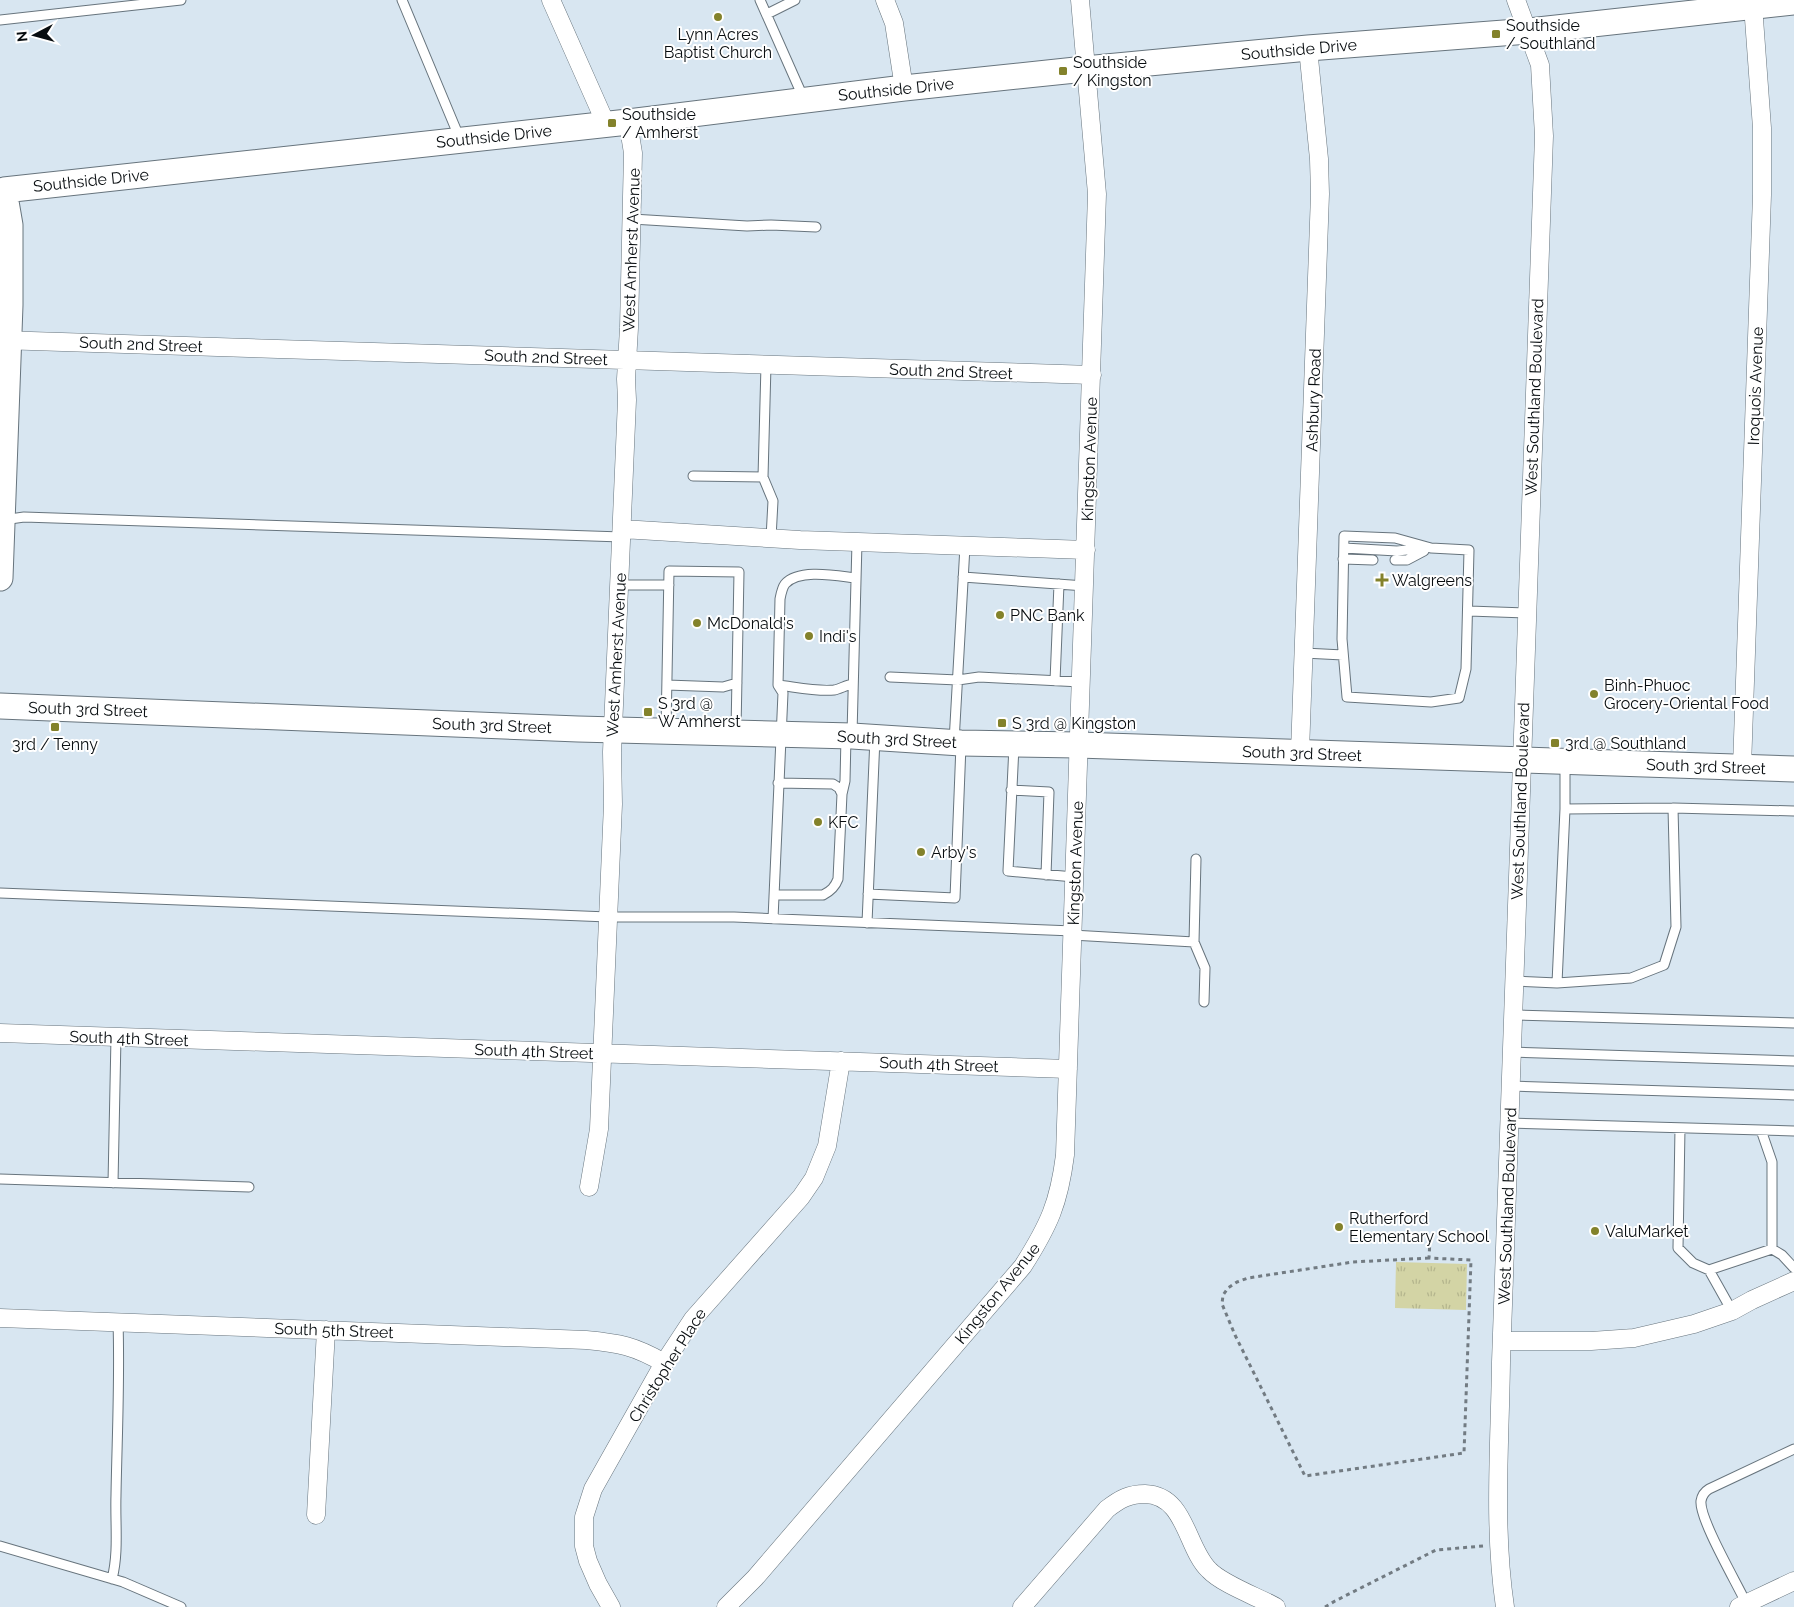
<svg xmlns="http://www.w3.org/2000/svg" width="1794" height="1607" viewBox="0 0 1794 1607" font-family="Raleway,sans-serif">
<defs>
<pattern id="grass-tufts" width="24" height="20" patternUnits="userSpaceOnUse" patternTransform="scale(1.25)"><rect width="24" height="20" fill="#d3d4a5"/><path d="M3 7l-1-3M5 7V3M7 7l1-3M15 17l-1-3M17 17v-4M19 17l1-3" fill="none" stroke="#b4b58d"/></pattern>
</defs>
<rect width="100%" height="100%" fill="#d8e6f1"/>
<!-- grass -->
<path fill="url(#grass-tufts)" d="M 1396,1262 L 1467,1264 L 1466,1310 L 1395,1308 Z"/>
<g fill="none" stroke-linecap="round" stroke-linejoin="round">
<defs>
<path id="lane" d="M 402,0 L 460,139
M 760,0 L 803,97
M 767,14 L 795,0
M 0,20 L 181,0
M 632,219 L 747,226 L 771,225 L 816,227
M 693,476 L 763,477 L 773,501 L 771,538
M 763,477 L 766,365
M 3,520 L 24,517 L 622,537
M 1344,536 L 1395,538 L 1431,548 L 1469,550 L 1466,669 L 1459,698 L 1431,702 L 1347,697 L 1342,639 Z
M 1344,548 L 1397,551 L 1426,548
M 1343,559 L 1373,560
M 1395,560 L 1407,560 L 1424,551
M 963,577 L 1085,586
M 620,585 L 669,585
M 1469,611 L 1527,613
M 1304,653 L 1343,655
M 890,677 L 958,680 L 979,677 L 1081,682
M 1055,681 L 1059,584
M 667,685 L 723,687 L 737,683
M 778,685 C 795,687 818,692 834,690 C 840,689 846,685 853,684
M 666,729 L 669,571 L 739,572 L 736,730
M 852,734 L 857,542
M 954,742 L 965,546
M 1014,746 L 1008,871 L 1074,877
M 1565,763 L 1565,809 L 1673,808 L 1794,811
M 1011,790 L 1049,792 L 1046,875
M 842,794 L 845,781 L 846,737
M 0,893 L 608,917 L 734,917 L 1073,931
M 868,894 L 955,898 L 961,745
M 774,895 L 823,895 C 831,891 835,887 838,879 L 842,794 L 839,788 L 833,784 L 778,783
M 773,919 L 783,693 L 778,685 L 780,599 C 781,594 782,588 785,584 C 799,568 838,576 856,578
M 867,923 L 875,738
M 1072,935 L 1194,942 L 1196,859
M 1194,942 L 1205,968 L 1204,1002
M 1514,981 L 1557,983 L 1565,809
M 1557,983 L 1631,978 L 1664,965 L 1676,927 L 1673,808
M 1513,1015 L 1794,1023
M 1512,1052 L 1794,1061
M 1511,1086 L 1794,1095
M 1509,1123 L 1794,1131
M 1680,1128 L 1678,1248 L 1693,1263 L 1709,1270 L 1732,1311
M 1761,1130 L 1772,1162 L 1772,1249
M 0,1179 L 249,1187
M 113,1183 L 116,1037
M 1709,1270 L 1772,1249 L 1782,1255 L 1794,1268
M 0,1546 L 123,1582 L 181,1607
M 112,1579 C 119,1552 115,1523 116,1495 C 117,1437 120,1379 118,1322
M 1747,1605 C 1738,1585 1699,1519 1701,1501 C 1702,1495 1704,1492 1709,1489 L 1794,1449"/>
<path id="street" d="M 551,0 L 606,124
M 885,0 L 894,23 L 904,88
M 0,340 L 1092,375
M 622,529 L 800,540 L 1086,550
M 1300,752 L 1320,194 L 1319,159 L 1308,48
M 1742,767 L 1762,195 L 1762,128 L 1753,5
M 0,1033 L 1068,1069
M 589,1187 L 599,1129 L 613,804 L 612,752 L 627,400 L 626,379 L 629,328 L 633,153 L 628,122
M 0,1318 L 586,1340 C 619,1343 635,1346 664,1363
M 1502,1341 L 1591,1341 L 1634,1338 L 1694,1324 L 1732,1311 L 1752,1300 L 1794,1281
M 316,1515 L 326,1330
M 611,1607 L 598,1584 L 588,1561 L 584,1546 L 584,1517 L 593,1489 L 664,1363 L 693,1319 L 801,1197 L 814,1178 L 827,1146 L 841,1061
M 726,1607 L 755,1578 L 1023,1266 C 1049,1225 1059,1203 1065,1155 L 1097,194 L 1080,0
M 1022,1607 L 1107,1509 C 1120,1499 1129,1494 1145,1494 C 1186,1495 1186,1548 1209,1570 C 1222,1584 1258,1597 1276,1607
M 1505,1607 C 1493,1526 1500,1444 1501,1362 L 1544,136 L 1540,65 L 1516,0
M 1739,1607 L 1794,1581"/>
<path id="secondary" d="M 0,578 L 10,305 L 10,225 L 4,190 L 628,122 L 904,88 L 1085,69 L 1308,48 L 1529,31 L 1794,2
M 0,706 L 578,729 L 852,736 L 961,743 L 1078,745 L 1794,769"/>
</defs>
<!-- lane casing -->
<use href="#lane" stroke="#67747d" stroke-width="11"/>
<!-- street casing -->
<use href="#street" stroke="#67747d" stroke-width="19"/>
<!-- secondary casing -->
<use href="#secondary" stroke="#67747d" stroke-width="27"/>
<!-- path -->
<path stroke="#727b82" stroke-width="3" stroke-dasharray="4 4" stroke-linecap="butt" d="M 1429,1258 L 1353,1262 L 1248,1278 L 1237,1282 L 1228,1288 L 1223,1295 L 1222,1304 L 1235,1335 L 1305,1476 L 1464,1453 L 1471,1260 L 1429,1258 L 1430,1240
M 1325,1607 L 1335,1601 L 1436,1550 L 1483,1546"/>
<!-- lane -->
<use href="#lane" stroke="#fff" stroke-width="9"/>
<!-- street -->
<use href="#street" stroke="#fff" stroke-width="18"/>
<!-- secondary -->
<use href="#secondary" stroke="#fff" stroke-width="25"/>
</g>
<!-- markers -->
<g fill="#83822b" stroke="#fff" stroke-width="2">
<circle cx="718" cy="17" r="5"/>
<rect x="1491" y="29" width="10" height="10" rx="2.5"/>
<rect x="1058" y="66" width="10" height="10" rx="2.5"/>
<rect x="607" y="118" width="10" height="10" rx="2.5"/>
<path d="M1379.5 572.5h5v5h5v5h-5v5h-5v-5h-5v-5h5z"/>
<circle cx="1000" cy="615" r="5"/>
<circle cx="697" cy="623" r="5"/>
<circle cx="809" cy="636" r="5"/>
<circle cx="1594" cy="694" r="5"/>
<rect x="643" y="707" width="10" height="10" rx="2.5"/>
<rect x="997" y="718" width="10" height="10" rx="2.5"/>
<rect x="50" y="722" width="10" height="10" rx="2.5"/>
<rect x="1550" y="738" width="10" height="10" rx="2.5"/>
<circle cx="818" cy="822" r="5"/>
<circle cx="921" cy="852" r="5"/>
<circle cx="1339" cy="1227" r="5"/>
<circle cx="1595" cy="1231" r="5"/>
</g>
<g text-anchor="middle" stroke-width="4" stroke-linejoin="round" paint-order="stroke">
<!-- poi labels -->
<g font-size="16" fill="#080d10" stroke="#fff" text-anchor="start">
<text x="1506" y="31">Southside<tspan x="1506" dy="18">/ Southland</tspan></text>
<text x="718" y="40" text-anchor="middle">Lynn Acres<tspan x="718" dy="18">Baptist Church</tspan></text>
<text x="1073" y="68">Southside<tspan x="1073" dy="18">/ Kingston</tspan></text>
<text x="622" y="120">Southside<tspan x="622" dy="18">/ Amherst</tspan></text>
<text x="1392" y="586">Walgreens</text>
<text x="1010" y="621">PNC Bank</text>
<text x="707" y="629">McDonald's</text>
<text x="819" y="642">Indi's</text>
<text x="1604" y="691">Binh-Phuoc<tspan x="1604" dy="18">Grocery-Oriental Food</tspan></text>
<text x="658" y="709">S 3rd @<tspan x="658" dy="18">W Amherst</tspan></text>
<text x="1012" y="729">S 3rd @ Kingston</text>
<text x="1565" y="749">3rd @ Southland</text>
<text x="55" y="750" text-anchor="middle">3rd / Tenny</text>
<text x="828" y="828">KFC</text>
<text x="931" y="858">Arby's</text>
<text x="1349" y="1224">Rutherford<tspan x="1349" dy="18">Elementary School</tspan></text>
<text x="1605" y="1237">ValuMarket</text>
</g>
<!-- street labels -->
<g font-size="16" fill="#080d10" stroke="#fff">
<text transform="translate(1299 49) rotate(-5)" y="6">Southside Drive</text>
<text transform="translate(896 89) rotate(-6)" y="6">Southside Drive</text>
<text transform="translate(494 136) rotate(-6)" y="6">Southside Drive</text>
<text transform="translate(91 180) rotate(-6)" y="6">Southside Drive</text>
<text transform="translate(631 250) rotate(-88)" y="6">West Amherst Avenue</text>
<text transform="translate(141 344) rotate(2)" y="6">South 2nd Street</text>
<text transform="translate(546 357) rotate(2)" y="6">South 2nd Street</text>
<text transform="translate(951 371) rotate(2)" y="6">South 2nd Street</text>
<text transform="translate(1755 386) rotate(-88)" y="6">Iroquois Avenue</text>
<text transform="translate(1534 397) rotate(-88)" y="6">West Southland Boulevard</text>
<text transform="translate(1313 400) rotate(-88)" y="6">Ashbury Road</text>
<text transform="translate(1089 459) rotate(-88)" y="6">Kingston Avenue</text>
<text transform="translate(616 655) rotate(-87)" y="6">West Amherst Avenue</text>
<text transform="translate(88 709) rotate(2)" y="6">South 3rd Street</text>
<text transform="translate(492 725) rotate(2)" y="6">South 3rd Street</text>
<text transform="translate(897 739) rotate(3)" y="6">South 3rd Street</text>
<text transform="translate(1302 753) rotate(2)" y="6">South 3rd Street</text>
<text transform="translate(1706 766) rotate(2)" y="6">South 3rd Street</text>
<text transform="translate(1520 801) rotate(-88)" y="6">West Southland Boulevard</text>
<text transform="translate(1075 863) rotate(-88)" y="6">Kingston Avenue</text>
<text transform="translate(129 1038) rotate(2)" y="6">South 4th Street</text>
<text transform="translate(534 1051) rotate(2)" y="6">South 4th Street</text>
<text transform="translate(939 1064) rotate(2)" y="6">South 4th Street</text>
<text transform="translate(1507 1206) rotate(-88)" y="6">West Southland Boulevard</text>
<text transform="translate(997 1293) rotate(-51)" y="6">Kingston Avenue</text>
<text transform="translate(334 1330) rotate(2)" y="6">South 5th Street</text>
<text transform="translate(667 1365) rotate(-58)" y="6">Christopher Place</text>
</g>
</g>
<!-- north arrow -->
<g transform="translate(35 35) rotate(264)" stroke="#ffffff" stroke-width="4" paint-order="stroke">
<path d="M0-4L9 19L0 12L-9 19Z" fill="#080d10"/>
<text y="-8" font-size="14" font-weight="bold" text-anchor="middle" fill="#080d10">N</text>
</g>
</svg>
